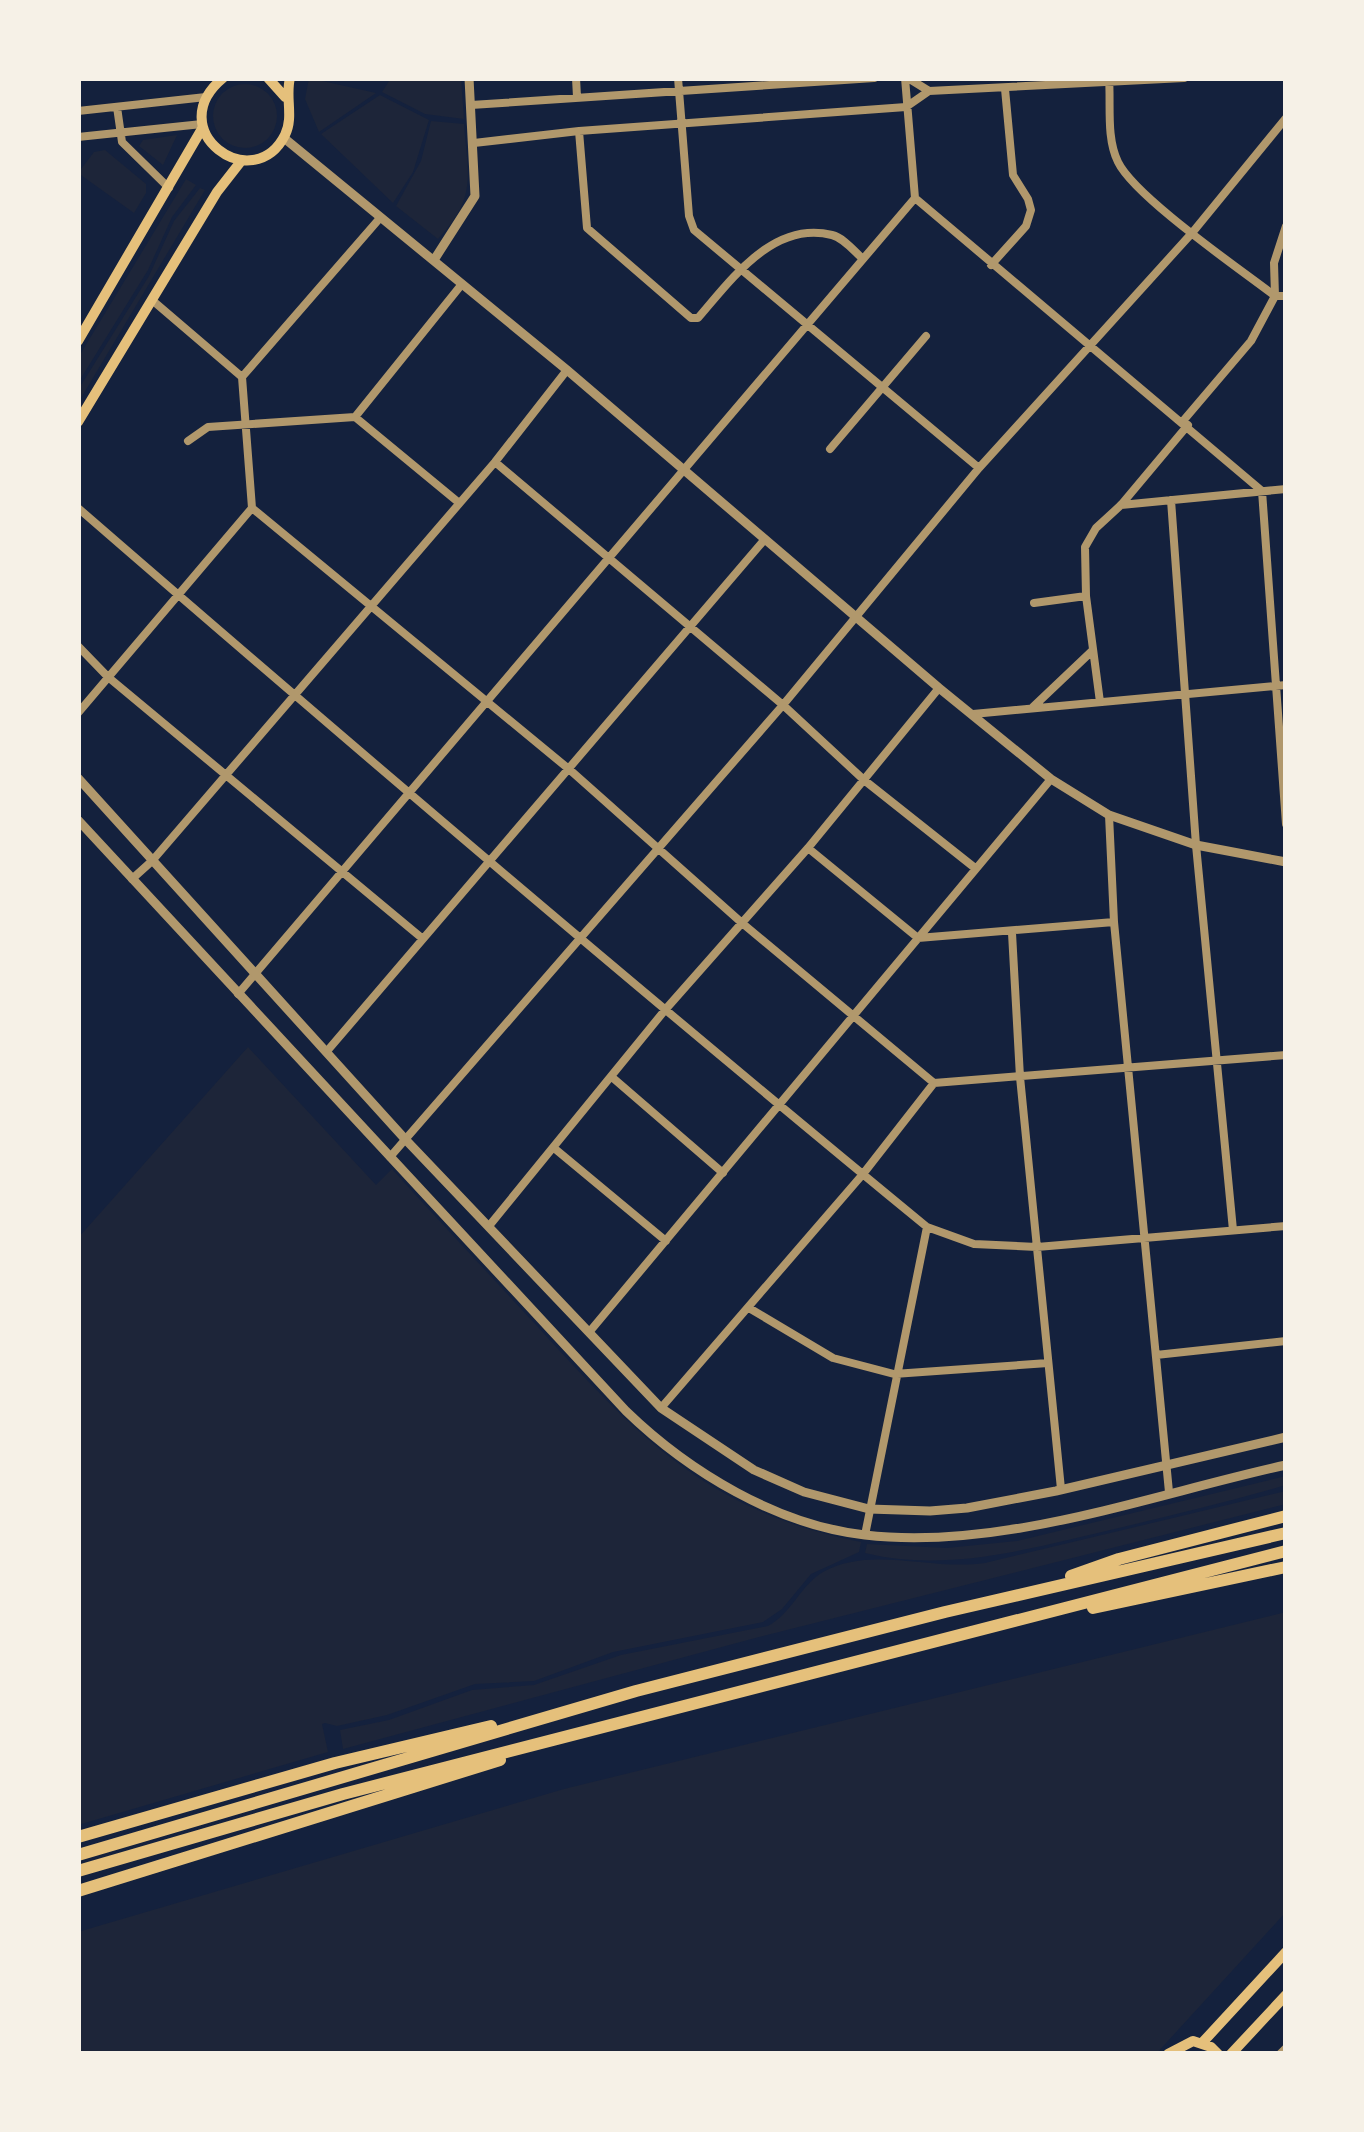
<svg xmlns="http://www.w3.org/2000/svg" width="1364" height="2132" viewBox="0 0 1364 2132" font-family="Manrope,sans-serif">
<rect width="100%" height="100%" fill="#14213d"/>
<!-- green -->
<path fill="#1d2539" d="M 309,78 L 376,93 L 319,132 L 305,99 Z
M 391,78 L 461,78 L 464,119 L 425,114 L 382,92 Z
M213 116a32 32 0 1 1 64 0a32 32 0 1 1-64 0Z
M 380,95 L 429,120 L 413,172 L 393,203 L 321,134 Z
M 431,121 L 464,124 C 468,177 477,197 438,239 L 396,206 L 421,161 Z
M 177,135 L 163,165 L 139,146 L 143,140 Z
M 105,150 L 146,184 L 146,193 L 134,213 L 78,173 L 94,152 Z
M 186,179 L 196,185 L 172,217 L 148,270 L 78,383 L 78,358 Z
M 200,188 L 205,190 L 78,403 L 78,390 L 149,276 L 174,221 Z
M 248,1047 L 376,1185 L 392,1169 C 440,1222 489,1274 537,1326 C 637,1436 708,1512 861,1542 L 859,1552 L 811,1574 L 782,1609 L 763,1622 L 613,1652 L 534,1681 L 475,1684 L 387,1715 L 337,1726 L 325,1723 L 322,1724 L 328,1752 L 78,1825 L 78,1238 Z
M 1286,1476 L 1286,1485 C 1232,1501 1177,1514 1123,1527 C 1039,1546 951,1574 865,1553 L 867,1544 L 947,1548 L 1017,1541 Z
M 1286,1491 L 1286,1504 L 759,1637 L 343,1749 L 340,1730 L 389,1720 L 472,1690 L 534,1685 L 621,1655 L 768,1626 C 792,1613 800,1586 823,1572 C 871,1545 931,1571 985,1563 Z
M 1286,1612 L 1286,1912 L 1156,2054 L 78,2054 L 78,1932 L 564,1789 Z"/>
<g fill="none" stroke-linecap="round" stroke-linejoin="round">
<!-- minor -->
<path stroke="#b1986c" stroke-width="8" d="M 576,78 L 577,97
M 678,78 L 689,216 L 694,230 L 979,468
M 905,78 L 915,198 L 1262,491 L 1286,824
M 908,78 L 929,91
M 1109,78 C 1111,104 1106,138 1118,162 C 1135,197 1240,269 1275,296 L 1286,296
M 929,91 L 1184,78
M 471,105 L 874,78
M 117,107 L 122,142 L 169,188
M 78,111 L 206,97
M 579,131 L 587,228 L 691,318 L 698,318 C 731,280 773,220 832,235 C 844,238 854,251 863,259
M 78,137 L 202,124
M 474,143 L 579,131 L 906,107 L 929,91
M 991,265 L 1026,226 L 1031,210 L 1028,199 L 1013,175 L 1005,89
M 242,377 L 380,218
M 355,417 L 462,284
M 1183,421 L 1251,341 L 1275,296 L 1274,263 L 1286,226
M 188,441 L 208,427 L 355,417 L 458,502
M 830,449 L 926,336
M 495,462 L 783,705 L 864,780 L 975,868
M 1171,500 L 1196,845 L 1233,1230
M 1121,505 L 1286,489
M 78,508 C 358,751 640,991 927,1227 L 974,1244 L 1037,1247 L 1286,1226
M 252,508 L 570,770 L 742,923 L 934,1083 L 1286,1055
M 1034,603 L 1086,596
M 78,646 L 108,677 L 423,939
M 1100,702 L 1086,596 L 1085,547 L 1096,528 L 1121,505 L 1188,425
M 1033,707 L 1092,651
M 78,713 L 252,508 L 242,377 L 152,300
M 973,714 L 1286,685
M 1109,815 L 1114,922 L 1169,1492
M 808,848 L 918,938 L 1114,922
M 132,879 L 152,861 L 495,462 L 567,370
M 1012,933 L 1020,1077 L 1061,1489
M 238,994 L 915,198
M 328,1050 L 765,539
M 613,1078 L 723,1173
M 554,1148 L 666,1241
M 390,1157 L 783,705 L 979,468 L 1192,233 L 1286,118
M 489,1226 L 665,1010 L 808,848 L 939,688
M 749,1308 L 833,1358 L 894,1374 L 1048,1363
M 591,1330 L 1051,779
M 1156,1355 L 1286,1341
M 661,1408 L 863,1174 L 934,1083
M 865,1535 L 927,1227
M 1280,2054 L 1286,2048"/>
<!-- tertiary -->
<path stroke="#b1986c" stroke-width="9" d="M 284,138 L 567,370 L 939,688 L 1051,779 L 1109,815 L 1196,845 L 1286,862
M 434,260 L 475,196 L 469,78
M 78,778 L 405,1139 L 661,1408 L 754,1470 L 804,1492 L 869,1509 L 930,1511 L 967,1508 L 1056,1491 L 1286,1437
M 78,820 L 626,1411 C 689,1472 777,1525 865,1535 C 1002,1551 1153,1494 1286,1465"/>
<!-- primary -->
<path stroke="#e5c07b" stroke-width="10" d="M 223,78 C 160,130 253,198 285,135 C 294,117 285,97 290,78
M 268,78 L 285,97
M 78,341 L 203,127
M 78,422 L 217,192 L 242,160
M 1202,2043 L 1286,1952
M 1168,2054 L 1193,2041 L 1211,2047 L 1218,2054
M 1231,2054 L 1286,1995"/>
<!-- trunk -->
<path stroke="#e5c07b" stroke-width="12" d="M 1071,1576 L 1119,1559 L 1286,1516
M 1093,1608 L 1286,1567
M 78,1837 L 335,1763 L 491,1726
M 78,1855 L 636,1691 L 945,1612 L 1286,1533
M 78,1871 L 343,1794 L 1286,1551
M 78,1891 L 500,1760"/>
</g>
<!-- border -->
<rect width="1364" height="2132" fill="none" stroke="#f6f1e7" stroke-width="162"/>
</svg>
